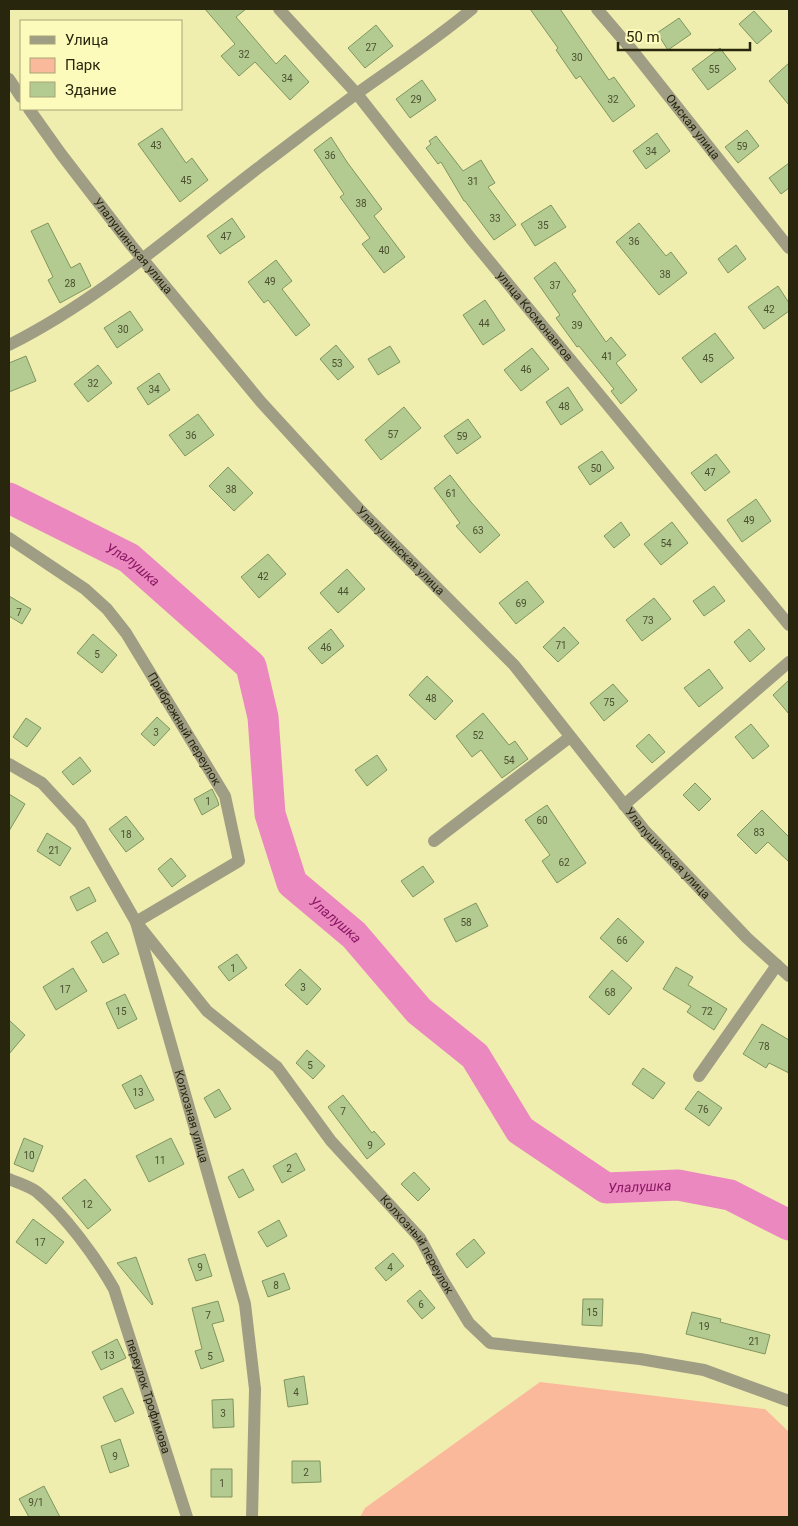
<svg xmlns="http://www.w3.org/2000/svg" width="798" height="1526" viewBox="0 0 798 1526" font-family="Roboto,sans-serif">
<rect width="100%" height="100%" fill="#f0eeae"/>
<!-- green -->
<path fill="#fab99b" d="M 540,1382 L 765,1409 L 789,1432 L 789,1517 L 360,1517 L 365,1508 Z"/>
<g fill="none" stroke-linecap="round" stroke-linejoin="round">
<!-- river -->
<path stroke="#ea88bf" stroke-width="31" id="s1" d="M 9,498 L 129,558 L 251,666 L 263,717 L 270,814 L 292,883 L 354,935 L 419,1011 L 475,1056 L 520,1130 L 606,1188 L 678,1185 L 730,1195 L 789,1225"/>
</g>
<!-- building -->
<path fill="#b3ca91" stroke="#80965f" d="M 205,9 L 246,9 L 236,17 L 276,64 L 285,55 L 309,82 L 290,100 L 255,62 L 239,76 L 221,56 L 235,44 Z
M 530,9 L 560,9 L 609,80 L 614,77 L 635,106 L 613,122 L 580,76 L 576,79 L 556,50 L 558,48 Z
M 754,11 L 772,31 L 757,44 L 739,24 Z
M 679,18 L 691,34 L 668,50 L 657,33 Z
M 376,25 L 393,46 L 365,68 L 348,48 Z
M 720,48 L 736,69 L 708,90 L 692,69 Z
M 789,63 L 789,105 L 769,81 Z
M 422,80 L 436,100 L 410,118 L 396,99 Z
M 162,128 L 186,163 L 192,158 L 208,180 L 180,202 L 138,144 Z
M 747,130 L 759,146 L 738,163 L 725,147 Z
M 657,133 L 670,151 L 646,169 L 633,151 Z
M 436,136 L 463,171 L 481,160 L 495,183 L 488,187 L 516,225 L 494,240 L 465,201 L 464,201 L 441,162 L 438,164 L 426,148 L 431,144 L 429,141 Z
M 331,137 L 347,162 L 382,209 L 374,216 L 405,257 L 384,273 L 362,244 L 370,238 L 340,197 L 344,194 L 314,150 Z
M 789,163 L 789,188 L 781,194 L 769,178 Z
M 551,205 L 566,227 L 535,246 L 521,224 Z
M 232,218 L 245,237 L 220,254 L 207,236 Z
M 48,223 L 71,268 L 80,263 L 91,286 L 60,303 L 48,280 L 53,277 L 31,231 Z
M 639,223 L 666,256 L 671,252 L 687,273 L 659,295 L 616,242 Z
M 736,245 L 746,259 L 728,273 L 718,259 Z
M 276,260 L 292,281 L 282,289 L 310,325 L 296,336 L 268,300 L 264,303 L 248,282 Z
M 555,262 L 576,291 L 572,294 L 606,342 L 611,337 L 626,355 L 616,363 L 637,390 L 621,404 L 611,391 L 614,389 L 579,346 L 577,347 L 556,318 L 560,315 L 534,278 Z
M 778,286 L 789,303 L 789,311 L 764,329 L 748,307 Z
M 485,300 L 505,330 L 483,345 L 463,315 Z
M 130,311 L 143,330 L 117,348 L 104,328 Z
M 715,333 L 734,358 L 701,383 L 682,358 Z
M 336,345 L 354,367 L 338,380 L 320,359 Z
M 390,346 L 400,362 L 378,375 L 368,359 Z
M 532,348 L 549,369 L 521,391 L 504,370 Z
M 26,356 L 36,381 L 9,392 L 9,363 Z
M 98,365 L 112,383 L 88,402 L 74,384 Z
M 159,373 L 170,390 L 148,405 L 137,388 Z
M 568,387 L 583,410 L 561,425 L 546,402 Z
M 404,407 L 421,428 L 381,460 L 365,440 Z
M 198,414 L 214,435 L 185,456 L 169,435 Z
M 468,419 L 481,437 L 457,454 L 444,436 Z
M 602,451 L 614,468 L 590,485 L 578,467 Z
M 716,454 L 730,472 L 705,491 L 691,473 Z
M 228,467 L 253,493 L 234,511 L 209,486 Z
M 450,475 L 471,502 L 500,535 L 480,553 L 456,526 L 460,523 L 434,488 Z
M 756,499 L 771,521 L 742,542 L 727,520 Z
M 621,522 L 630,535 L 614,548 L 604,536 Z
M 672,522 L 688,543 L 661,565 L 644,544 Z
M 268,554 L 286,574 L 259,598 L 241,577 Z
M 347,569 L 365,589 L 338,613 L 320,593 Z
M 527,581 L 544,602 L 516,624 L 499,603 Z
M 714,586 L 725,601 L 704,616 L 693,601 Z
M 9,596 L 31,609 L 22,624 L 9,616 Z
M 654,598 L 671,619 L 642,641 L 626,620 Z
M 564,627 L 579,643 L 558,662 L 543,647 Z
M 331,629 L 344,646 L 322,664 L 308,648 Z
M 749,629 L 765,649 L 750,662 L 734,642 Z
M 93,634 L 117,655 L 102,673 L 77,653 Z
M 709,669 L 723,688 L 699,707 L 684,688 Z
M 427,676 L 453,701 L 435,720 L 409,695 Z
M 789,680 L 789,714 L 773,695 Z
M 613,684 L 628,701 L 604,721 L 590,703 Z
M 483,713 L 509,745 L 515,741 L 528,759 L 502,778 L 481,750 L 472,757 L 456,736 Z
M 157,717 L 170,729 L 154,746 L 141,734 Z
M 26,718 L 41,728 L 27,747 L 13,737 Z
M 751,724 L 769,746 L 753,759 L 735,737 Z
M 649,734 L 665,752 L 652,763 L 636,746 Z
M 377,755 L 387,770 L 367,786 L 355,770 Z
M 80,757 L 91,771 L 73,785 L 62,772 Z
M 695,783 L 711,799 L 699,811 L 683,795 Z
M 212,789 L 217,799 L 219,805 L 202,815 L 194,799 Z
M 9,794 L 25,804 L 9,831 Z
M 547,805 L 586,863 L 557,883 L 542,861 L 550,855 L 525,820 Z
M 762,810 L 789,837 L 789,862 L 768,842 L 756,854 L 737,835 Z
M 126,816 L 144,839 L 126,852 L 109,829 Z
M 47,833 L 71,848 L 60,866 L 37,851 Z
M 171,858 L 186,876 L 172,887 L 158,869 Z
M 423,866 L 434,882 L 413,897 L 401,881 Z
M 89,887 L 96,901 L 77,911 L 70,897 Z
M 476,903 L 488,926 L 456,942 L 444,919 Z
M 618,918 L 644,942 L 627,962 L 600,938 Z
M 107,932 L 119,954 L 103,963 L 91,942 Z
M 237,954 L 247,968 L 229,981 L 218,967 Z
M 676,967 L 693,977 L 688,985 L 727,1009 L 714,1030 L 687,1012 L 691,1006 L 663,989 Z
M 73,968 L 87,991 L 56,1010 L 43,987 Z
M 300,969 L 321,989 L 307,1005 L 285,985 Z
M 612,970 L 632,988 L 609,1015 L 589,997 Z
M 125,994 L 137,1019 L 118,1029 L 106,1003 Z
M 9,1020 L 25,1035 L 9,1054 Z
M 762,1024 L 789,1040 L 789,1073 L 769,1063 L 766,1068 L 743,1054 Z
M 307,1050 L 325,1066 L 313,1079 L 296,1063 Z
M 643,1068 L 665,1083 L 653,1099 L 632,1084 Z
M 141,1075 L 154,1100 L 135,1109 L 122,1085 Z
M 219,1089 L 231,1109 L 215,1118 L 204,1098 Z
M 698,1091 L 722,1108 L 709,1126 L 685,1109 Z
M 343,1095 L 372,1133 L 374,1131 L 385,1144 L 367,1159 L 328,1107 Z
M 24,1138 L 43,1146 L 33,1172 L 14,1164 Z
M 171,1138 L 184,1164 L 149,1182 L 136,1156 Z
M 296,1153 L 305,1170 L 282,1183 L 273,1166 Z
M 243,1169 L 254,1190 L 239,1198 L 228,1177 Z
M 414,1172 L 430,1189 L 418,1201 L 401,1184 Z
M 85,1179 L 111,1210 L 88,1229 L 62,1198 Z
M 33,1219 L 64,1242 L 46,1264 L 16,1242 Z
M 279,1220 L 287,1236 L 267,1247 L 258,1232 Z
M 474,1239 L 485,1253 L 467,1268 L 456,1254 Z
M 393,1253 L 404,1266 L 386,1281 L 375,1268 Z
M 205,1254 L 212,1276 L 196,1281 L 188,1259 Z
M 136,1257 L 153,1304 L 152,1305 L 117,1263 Z
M 284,1273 L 290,1289 L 268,1297 L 262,1281 Z
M 420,1290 L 435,1308 L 422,1319 L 407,1301 Z
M 583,1299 L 603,1299 L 602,1326 L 582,1325 Z
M 218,1301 L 224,1321 L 212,1324 L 224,1361 L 201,1369 L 195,1351 L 202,1349 L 192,1308 Z
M 692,1312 L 721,1319 L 720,1322 L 770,1335 L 765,1354 L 686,1334 Z
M 117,1339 L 126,1358 L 101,1370 L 92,1352 Z
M 304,1376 L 308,1404 L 288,1407 L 284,1380 Z
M 122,1388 L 134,1413 L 115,1422 L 103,1397 Z
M 233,1399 L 234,1427 L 213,1428 L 212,1400 Z
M 120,1439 L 129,1466 L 110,1473 L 101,1446 Z
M 292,1461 L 320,1461 L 321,1482 L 292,1483 Z
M 211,1469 L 232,1469 L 232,1497 L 211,1497 Z
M 44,1486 L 60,1517 L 29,1517 L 19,1499 Z"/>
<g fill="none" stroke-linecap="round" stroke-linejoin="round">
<!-- minor -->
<g stroke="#9f9e84" stroke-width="12">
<path id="s2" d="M 279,9 L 357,94 L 472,240 L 789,625"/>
<path id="s3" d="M 597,9 L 632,50 L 789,248"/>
<path d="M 9,79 L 21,97"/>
<path id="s4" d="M 29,109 L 61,154 L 131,245 L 261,402 L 361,511 L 514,665 L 645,831 L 747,938 L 789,976"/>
<path d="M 9,345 C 103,298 179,228 262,165 C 294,141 326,116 359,92 C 397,65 436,39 472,9"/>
<path id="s5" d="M 9,538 L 85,589 L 107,609 L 126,633 L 225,796 L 239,861 L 136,922 L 207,1011 L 277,1067 L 331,1141 L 420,1238 L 441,1277 L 469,1323 L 490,1343 L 640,1359 L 704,1370 L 789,1401"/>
<path id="s6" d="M 9,764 L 42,783 L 80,824 L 136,922 L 245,1304 L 255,1389 L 252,1517"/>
<path d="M 624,805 L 789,662"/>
<path d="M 434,841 L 570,737"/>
<path d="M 699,1076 L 777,965"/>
<path id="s7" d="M 9,1179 C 18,1183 29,1186 37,1192 C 65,1215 96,1257 114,1289 L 187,1517"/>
</g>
</g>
<g text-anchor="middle" stroke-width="4" stroke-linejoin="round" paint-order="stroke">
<!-- number labels -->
<g font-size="10" fill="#4b502f">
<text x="371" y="51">27</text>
<text x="244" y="58">32</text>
<text x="577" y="61">30</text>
<text x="714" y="73">55</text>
<text x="287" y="82">34</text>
<text x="416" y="103">29</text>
<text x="613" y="103">32</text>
<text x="156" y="149">43</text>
<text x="742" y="150">59</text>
<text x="651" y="155">34</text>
<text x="330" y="159">36</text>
<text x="186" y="184">45</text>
<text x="473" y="185">31</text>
<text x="361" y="207">38</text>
<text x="495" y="222">33</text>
<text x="543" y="229">35</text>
<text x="226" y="240">47</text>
<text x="634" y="245">36</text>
<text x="384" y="254">40</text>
<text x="665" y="278">38</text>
<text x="270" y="285">49</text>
<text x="70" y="287">28</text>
<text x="555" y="289">37</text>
<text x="769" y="313">42</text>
<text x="484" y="327">44</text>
<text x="577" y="329">39</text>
<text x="123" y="333">30</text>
<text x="607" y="360">41</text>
<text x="708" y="362">45</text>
<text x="337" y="367">53</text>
<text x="526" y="373">46</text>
<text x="93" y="387">32</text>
<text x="154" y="393">34</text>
<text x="564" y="410">48</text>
<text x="393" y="438">57</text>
<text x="191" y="439">36</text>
<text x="462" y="440">59</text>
<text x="596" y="472">50</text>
<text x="710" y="476">47</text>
<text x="231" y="493">38</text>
<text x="451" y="497">61</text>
<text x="749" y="524">49</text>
<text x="478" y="534">63</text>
<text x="666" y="547">54</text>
<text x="263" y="580">42</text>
<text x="343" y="595">44</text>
<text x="521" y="607">69</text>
<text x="19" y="616">7</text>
<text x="648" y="624">73</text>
<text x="561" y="649">71</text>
<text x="326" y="651">46</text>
<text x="97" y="658">5</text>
<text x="431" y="702">48</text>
<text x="609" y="706">75</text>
<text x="156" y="736">3</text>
<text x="478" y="739">52</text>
<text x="509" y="764">54</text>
<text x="208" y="805">1</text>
<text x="542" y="824">60</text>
<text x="759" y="836">83</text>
<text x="126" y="838">18</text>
<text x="54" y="854">21</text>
<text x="564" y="866">62</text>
<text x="466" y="926">58</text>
<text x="622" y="944">66</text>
<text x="233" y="972">1</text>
<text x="303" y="991">3</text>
<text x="65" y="993">17</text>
<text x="610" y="996">68</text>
<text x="121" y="1015">15</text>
<text x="707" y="1015">72</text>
<text x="764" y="1050">78</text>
<text x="310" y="1069">5</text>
<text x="138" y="1096">13</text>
<text x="703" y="1113">76</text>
<text x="343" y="1115">7</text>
<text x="370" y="1149">9</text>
<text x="29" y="1159">10</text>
<text x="160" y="1164">11</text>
<text x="289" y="1172">2</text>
<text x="87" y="1208">12</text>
<text x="40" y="1246">17</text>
<text x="200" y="1271">9</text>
<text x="390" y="1271">4</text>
<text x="276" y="1289">8</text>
<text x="421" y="1308">6</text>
<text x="592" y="1316">15</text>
<text x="208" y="1319">7</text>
<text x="704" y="1330">19</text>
<text x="754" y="1345">21</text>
<text x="109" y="1359">13</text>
<text x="210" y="1360">5</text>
<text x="296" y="1396">4</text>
<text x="223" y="1417">3</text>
<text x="115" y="1460">9</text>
<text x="306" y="1476">2</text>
<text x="222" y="1487">1</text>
<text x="36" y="1506">9/1</text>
</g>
<!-- street labels -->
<g font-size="12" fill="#28270e" stroke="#fdfbbb">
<text dy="4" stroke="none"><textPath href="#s3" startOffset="152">Омская улица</textPath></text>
<text dy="4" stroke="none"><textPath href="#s4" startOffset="172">Улалушинская улица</textPath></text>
<text dy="4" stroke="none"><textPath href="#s2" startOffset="400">улица Космонавтов</textPath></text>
<text dy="4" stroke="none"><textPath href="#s4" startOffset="578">Улалушинская улица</textPath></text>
<text dy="4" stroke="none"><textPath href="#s5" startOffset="264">Прибрежный переулок</textPath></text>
<text dy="4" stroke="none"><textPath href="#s4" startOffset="982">Улалушинская улица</textPath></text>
<text dy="4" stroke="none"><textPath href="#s6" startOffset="409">Колхозная улица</textPath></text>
<text dy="4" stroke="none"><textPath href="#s5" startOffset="959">Колхозный переулок</textPath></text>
<text dy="4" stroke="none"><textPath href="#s7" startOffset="268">переулок Трофимова</textPath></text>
</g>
<!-- water labels -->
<g font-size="14" font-style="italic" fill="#8c1864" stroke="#fdfbbb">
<text dy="5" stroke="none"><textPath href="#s1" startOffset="141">Улалушка</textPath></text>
<text dy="5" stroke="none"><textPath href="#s1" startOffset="576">Улалушка</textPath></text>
<text dy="5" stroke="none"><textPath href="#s1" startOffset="996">Улалушка</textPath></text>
</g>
</g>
<!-- border -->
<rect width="798" height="1526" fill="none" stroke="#28270e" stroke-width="20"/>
<!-- legend -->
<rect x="20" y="20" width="162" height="90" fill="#fdfbbb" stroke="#a8a676"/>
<rect x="30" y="36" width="25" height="8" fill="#9f9e84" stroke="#a8a676"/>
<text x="65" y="45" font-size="15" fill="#28270e">Улица</text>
<rect x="30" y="58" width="25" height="15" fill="#fab99b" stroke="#a8a676"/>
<text x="65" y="70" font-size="15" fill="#28270e">Парк</text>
<rect x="30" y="82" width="25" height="15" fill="#b3ca91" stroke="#a8a676"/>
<text x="65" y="95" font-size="15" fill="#28270e">Здание</text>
<!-- scale -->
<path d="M618 42v8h132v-8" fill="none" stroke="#28270e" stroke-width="2.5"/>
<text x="626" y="42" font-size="15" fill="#28270e" stroke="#fdfbbb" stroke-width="4" paint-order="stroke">50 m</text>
</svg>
